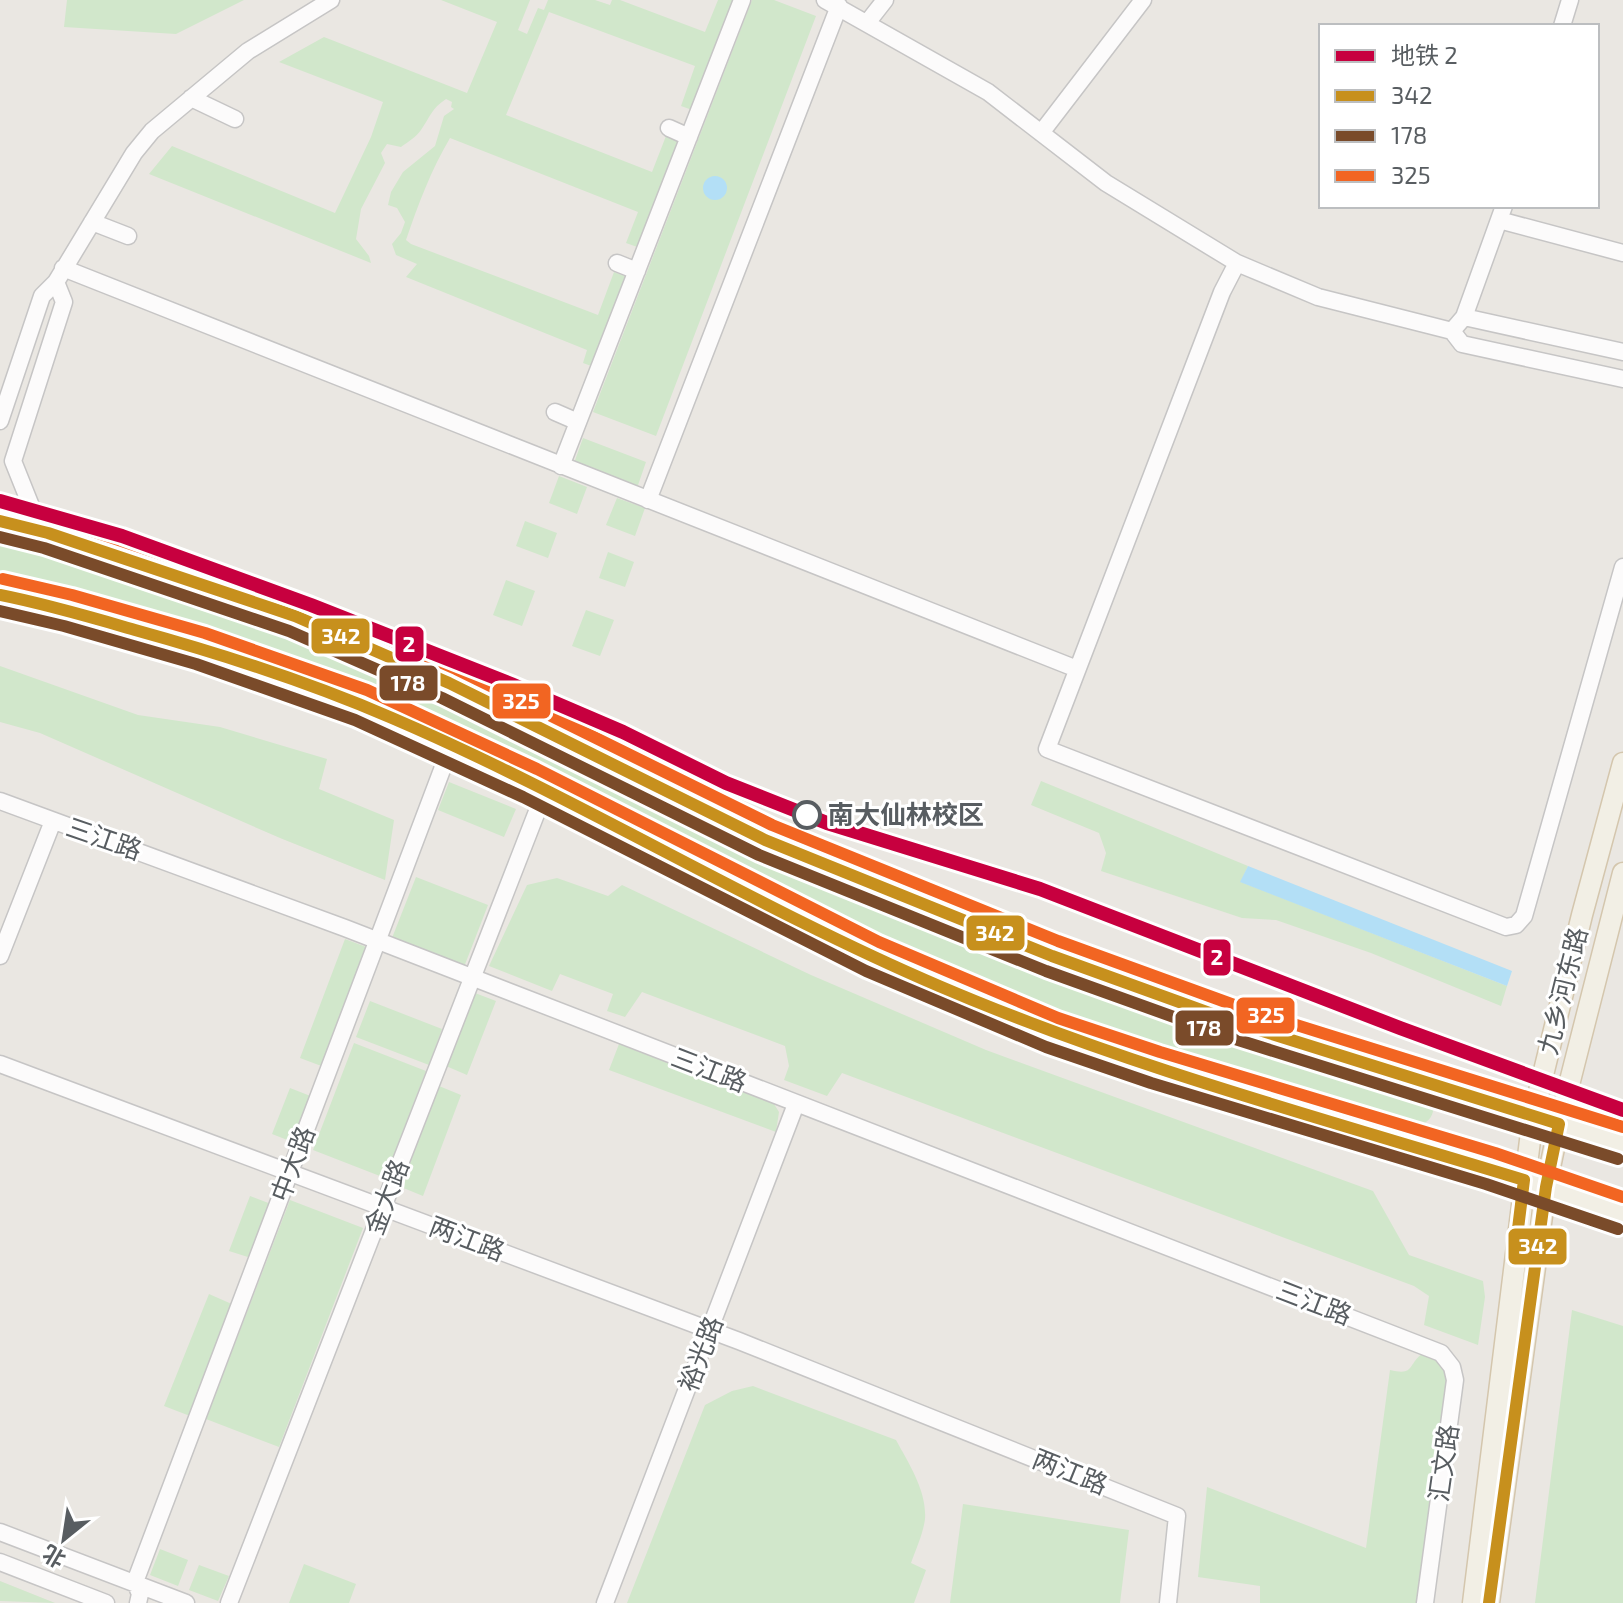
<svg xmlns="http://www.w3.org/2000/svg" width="1623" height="1603" viewBox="0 0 1623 1603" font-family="'Exo 2','Noto Sans SC',sans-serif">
<rect width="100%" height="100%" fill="#eae7e2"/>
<!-- green -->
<path fill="#d1e7cb" d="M 67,0 L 244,0 L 176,34 L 64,27 Z
M 441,0 L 530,0 L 518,30 L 527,34 L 538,8 L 544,10 L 548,0 L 595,0 L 610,5 L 612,0 L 620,0 L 705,32 L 718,0 L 738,0 L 695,111 L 681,106 L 695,66 L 549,12 L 506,115 L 652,172 L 666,136 L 681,142 L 640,248 L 626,243 L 638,212 L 450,138 C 431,170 418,205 406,240 L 411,244 L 598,315 L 614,272 L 630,278 L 594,367 L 583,363 L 587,350 L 406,277 L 417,264 L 396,255 L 392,244 L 401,233 L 405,222 L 397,208 L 388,205 L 391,192 L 403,172 L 435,146 L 444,116 L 454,109 L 451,107 L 452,102 L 446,99 C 432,108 430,117 421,130 C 416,137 408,142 401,147 L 387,144 L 381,153 L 385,163 L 361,209 L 356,239 L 369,256 L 371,263 L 149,174 L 172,146 L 335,213 L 371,137 L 383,102 L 279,62 L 324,37 L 467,93 L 497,22 Z
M 752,0 L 774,0 L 816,16 L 656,436 L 593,412 Z
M 583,438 L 646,462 L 637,488 L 574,463 Z
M 559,476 L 587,487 L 577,514 L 549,503 Z
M 617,498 L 645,508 L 635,536 L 606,525 Z
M 525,521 L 557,533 L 548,558 L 516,546 Z
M 0,537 L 96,562 L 296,629 L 439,687 L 527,734 L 765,851 L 1034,964 L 1235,1035 L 1425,1091 C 1441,1104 1433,1126 1413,1126 C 1384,1118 1354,1108 1325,1102 C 1305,1098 1284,1096 1265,1091 C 1155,1060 1046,1020 942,974 C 867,941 792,907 721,869 C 662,838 605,804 546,775 C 371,691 191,621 0,582 Z
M 608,552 L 634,562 L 625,587 L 599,578 Z
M 506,580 L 535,591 L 522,626 L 493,615 Z
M 586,610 L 614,620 L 600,656 L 572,646 Z
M 0,666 L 138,715 L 220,727 L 327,759 L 319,789 L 394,820 L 385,880 L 280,838 L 40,733 L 0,722 Z
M 1041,781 L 1248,866 L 1241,882 L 1507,986 L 1501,1006 L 1371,953 L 1276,920 L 1242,918 L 1101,871 L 1106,853 L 1099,833 L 1031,805 Z
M 449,782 L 516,809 L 504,837 L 438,810 Z
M 416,877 L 488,905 L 464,967 L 392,938 Z
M 557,878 L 608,896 L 622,885 L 811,975 L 986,1050 L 1373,1191 L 1409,1255 L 1483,1281 L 1485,1297 L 1478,1345 L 1424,1325 L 1429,1296 L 1414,1286 L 842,1073 L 827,1096 L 784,1080 L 789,1066 L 785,1046 L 642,992 L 625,1017 L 607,1011 L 613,994 L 560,974 L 552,991 L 489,966 L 527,885 Z
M 345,939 L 369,948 L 324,1067 L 300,1058 Z
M 475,993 L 496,1001 L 467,1075 L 446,1066 Z
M 370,1001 L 442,1029 L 429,1065 L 356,1037 Z
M 354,1043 L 426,1071 L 385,1178 L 313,1150 Z
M 619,1044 L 774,1104 L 779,1112 L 776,1132 L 609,1070 Z
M 439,1086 L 461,1095 L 423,1196 L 401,1187 Z
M 290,1088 L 313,1097 L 295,1143 L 272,1134 Z
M 250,1196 L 271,1204 L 251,1258 L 229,1251 Z
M 290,1200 L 363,1228 L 279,1447 L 206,1419 Z
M 209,1294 L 234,1305 L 190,1416 L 164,1406 Z
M 1572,1310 L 1623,1326 L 1623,1603 L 1535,1603 Z
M 1423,1353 C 1441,1357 1448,1371 1448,1388 L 1417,1603 L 1260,1603 L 1260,1586 L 1198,1577 L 1207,1487 L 1366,1548 L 1390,1370 C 1415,1376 1407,1365 1423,1353 Z
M 753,1386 L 896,1440 C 909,1464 927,1491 925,1519 C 923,1534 916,1549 911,1563 L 926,1570 L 914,1603 L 627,1603 L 705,1405 L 732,1391 Z
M 963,1504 L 1129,1530 L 1120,1603 L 950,1603 Z
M 160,1549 L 188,1560 L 178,1586 L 150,1575 Z
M 304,1564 L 356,1584 L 349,1603 L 289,1603 Z
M 199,1565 L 229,1576 L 218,1601 L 189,1590 Z
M 0,1581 L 55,1603 L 0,1601 Z"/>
<!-- water -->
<path fill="#b3dff6" d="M703 188a12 12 0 1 1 24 0a12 12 0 1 1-24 0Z
M 1248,866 L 1512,971 L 1507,986 L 1240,882 Z"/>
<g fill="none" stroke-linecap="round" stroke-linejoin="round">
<defs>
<path id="minor" d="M 825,0 L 988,92 L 1106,183 L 1237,263 L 1318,297 L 1452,331 L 1464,317 L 1623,352
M 867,23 L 885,0
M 1562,26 L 1570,0
M 191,98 L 235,119
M 669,128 L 689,137
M 1041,133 L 1143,0
M 1499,220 L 1623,253
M 92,222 L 128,236
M 617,263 L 637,271
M 1237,263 L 1222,292 L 1047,749 L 1506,927 L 1516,925 L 1524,916 L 1623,567
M 63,268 L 1077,669
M 1464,317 L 1504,206
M 1452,331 L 1462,344 L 1623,379
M 555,412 L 578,422
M 0,421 L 42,296 L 56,282 L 134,153 L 152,131 L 248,51 L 331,0
M 561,466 L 742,0
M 648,500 L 839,6
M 48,533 L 37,521 L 13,461 L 64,302 L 56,282
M 0,801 L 345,928 L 1441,1353 L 1452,1367 L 1455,1380 L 1425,1603
M 0,956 L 53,821
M 0,1064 L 739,1341 L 1177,1516 L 1168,1603
M 0,1532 L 186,1603
M 0,1562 L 106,1603
M 138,1603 L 140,1594 L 135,1582 L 451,746
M 229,1603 L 545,791
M 605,1603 L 796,1104"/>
<path id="major" d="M 0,521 L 48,533 L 295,616 L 449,683 L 765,840 L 1052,956 L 1240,1024 L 1623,1144
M 0,595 C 46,603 91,617 136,630 C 222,654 309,682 392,718 C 579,799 754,908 943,987 C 991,1007 1039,1029 1089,1046 C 1265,1106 1448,1148 1623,1214
M 1473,1603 L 1533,1116 L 1582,915 L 1623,763
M 1489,1603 L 1546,1187 L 1559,1124 L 1623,873"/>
</defs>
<!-- minor casing -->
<use href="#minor" stroke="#c6c5c5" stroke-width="19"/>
<!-- major casing -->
<use href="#major" stroke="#d4c6ad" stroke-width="23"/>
<!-- minor -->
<use href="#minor" stroke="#fcfbfb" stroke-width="16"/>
<!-- major -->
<use href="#major" stroke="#f2efe5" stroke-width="20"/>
<defs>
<path id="bus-1" d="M 0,521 L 48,533 L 295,616 L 449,683 L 765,840 L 1052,956 L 1240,1024 L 1559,1124 L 1546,1187 L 1489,1603
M 0,595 C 46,604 90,617 135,630 C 222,654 309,682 392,718 C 579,798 752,906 939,986 C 1128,1067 1328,1120 1524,1180 L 1516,1245"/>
<path id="bus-2" d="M 0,537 L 44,548 L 289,631 L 442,698 L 759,855 L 1046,971 L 1235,1039 L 1618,1159
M 0,611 L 64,626 L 196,664 L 355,720 L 523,797 L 866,971 L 1046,1047 L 1151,1083 L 1486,1184 L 1618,1229"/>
<path id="bus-3" d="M 4,505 L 53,518 L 301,601 L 456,669 L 772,825 L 1058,941 L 1245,1009 L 1623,1127
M 3,579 L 72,595 L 205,633 L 367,690 L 537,769 L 879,942 L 1058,1018 L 1160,1052 L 1495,1153 L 1623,1197"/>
</defs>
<!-- bus-1 casing -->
<use href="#bus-1" stroke="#fff" stroke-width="18"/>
<!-- bus-2 casing -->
<use href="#bus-2" stroke="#fff" stroke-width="18"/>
<!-- bus-3 casing -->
<use href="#bus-3" stroke="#fff" stroke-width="18"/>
<!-- bus-1 -->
<use href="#bus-1" stroke="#c7901d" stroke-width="12"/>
<!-- bus-2 -->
<use href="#bus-2" stroke="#7a4b2a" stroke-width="12"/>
<!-- bus-3 -->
<use href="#bus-3" stroke="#f26522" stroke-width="12"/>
<defs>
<path id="metro-1" d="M 0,501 L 122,536 L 311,605 L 511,684 L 623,732 L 726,783 L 827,823 L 1040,889 L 1400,1028 L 1623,1110"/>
</defs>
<!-- metro-1 casing -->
<use href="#metro-1" stroke="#fff" stroke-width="20"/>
<!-- metro-1 -->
<use href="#metro-1" stroke="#c7003f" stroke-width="14"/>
</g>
<!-- markers -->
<circle fill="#fff" stroke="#585d61" stroke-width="4" cx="807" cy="815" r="13"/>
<g text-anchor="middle" stroke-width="6" stroke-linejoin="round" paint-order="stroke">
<!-- stop labels -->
<g font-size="26" font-weight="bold" fill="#585d61" stroke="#fff" text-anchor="start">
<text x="828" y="824">南大仙林校区</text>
</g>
<!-- street labels -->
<g font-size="26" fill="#585d61" stroke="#fff">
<text transform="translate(104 839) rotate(19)" y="9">三江路</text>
<text transform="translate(1563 991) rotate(-76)" y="9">九乡河东路</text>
<text transform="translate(709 1070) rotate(21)" y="9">三江路</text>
<text transform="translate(293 1164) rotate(-69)" y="9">中大路</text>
<text transform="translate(387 1197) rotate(-69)" y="9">金大路</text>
<text transform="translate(467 1239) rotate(21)" y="9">两江路</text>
<text transform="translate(1314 1303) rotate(21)" y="9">三江路</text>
<text transform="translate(701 1354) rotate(-69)" y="9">裕光路</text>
<text transform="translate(1444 1463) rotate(-82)" y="9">汇文路</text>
<text transform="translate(1070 1472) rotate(22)" y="9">两江路</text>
</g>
</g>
<g stroke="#fff" stroke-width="3">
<rect x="310" y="617" width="61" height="38" rx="8" fill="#c7901d"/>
<rect x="394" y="625" width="31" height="38" rx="8" fill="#c7003f"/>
<rect x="378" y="664" width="61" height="38" rx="8" fill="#7a4b2a"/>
<rect x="491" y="682" width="61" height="38" rx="8" fill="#f26522"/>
<rect x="965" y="914" width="61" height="38" rx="8" fill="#c7901d"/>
<rect x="1202" y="938" width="30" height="39" rx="8" fill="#c7003f"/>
<rect x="1235" y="996" width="61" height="39" rx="8" fill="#f26522"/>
<rect x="1174" y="1009" width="61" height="38" rx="8" fill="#7a4b2a"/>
<rect x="1507" y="1227" width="61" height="39" rx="8" fill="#c7901d"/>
</g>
<g font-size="22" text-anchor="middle" font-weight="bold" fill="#fff">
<text x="341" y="644">342</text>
<text x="409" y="652">2</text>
<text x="408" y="691">178</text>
<text x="521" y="709">325</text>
<text x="995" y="941">342</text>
<text x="1217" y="965">2</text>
<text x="1266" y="1023">325</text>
<text x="1204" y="1036">178</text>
<text x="1538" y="1254">342</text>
</g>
<!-- legend -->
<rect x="1319" y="24" width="280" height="184" fill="#ffffff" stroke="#bcbec0" stroke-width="2"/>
<rect x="1335" y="50" width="40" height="12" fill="#c7003f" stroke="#bcbec0" stroke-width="2"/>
<text x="1391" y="64" font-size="24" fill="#585d61">地铁 2</text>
<rect x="1335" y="90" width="40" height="12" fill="#c7901d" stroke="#bcbec0" stroke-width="2"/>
<text x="1391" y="104" font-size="24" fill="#585d61">342</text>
<rect x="1335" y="130" width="40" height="12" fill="#7a4b2a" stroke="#bcbec0" stroke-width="2"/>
<text x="1391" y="144" font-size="24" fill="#585d61">178</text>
<rect x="1335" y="170" width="40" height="12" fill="#f26522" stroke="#bcbec0" stroke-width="2"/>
<text x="1391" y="184" font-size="24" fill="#585d61">325</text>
<!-- north arrow -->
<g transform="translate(64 1539) rotate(210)" stroke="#ffffff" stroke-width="6" paint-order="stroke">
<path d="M0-6L14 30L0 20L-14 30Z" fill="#585d61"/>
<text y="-12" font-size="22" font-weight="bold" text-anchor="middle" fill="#585d61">北</text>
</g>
</svg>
